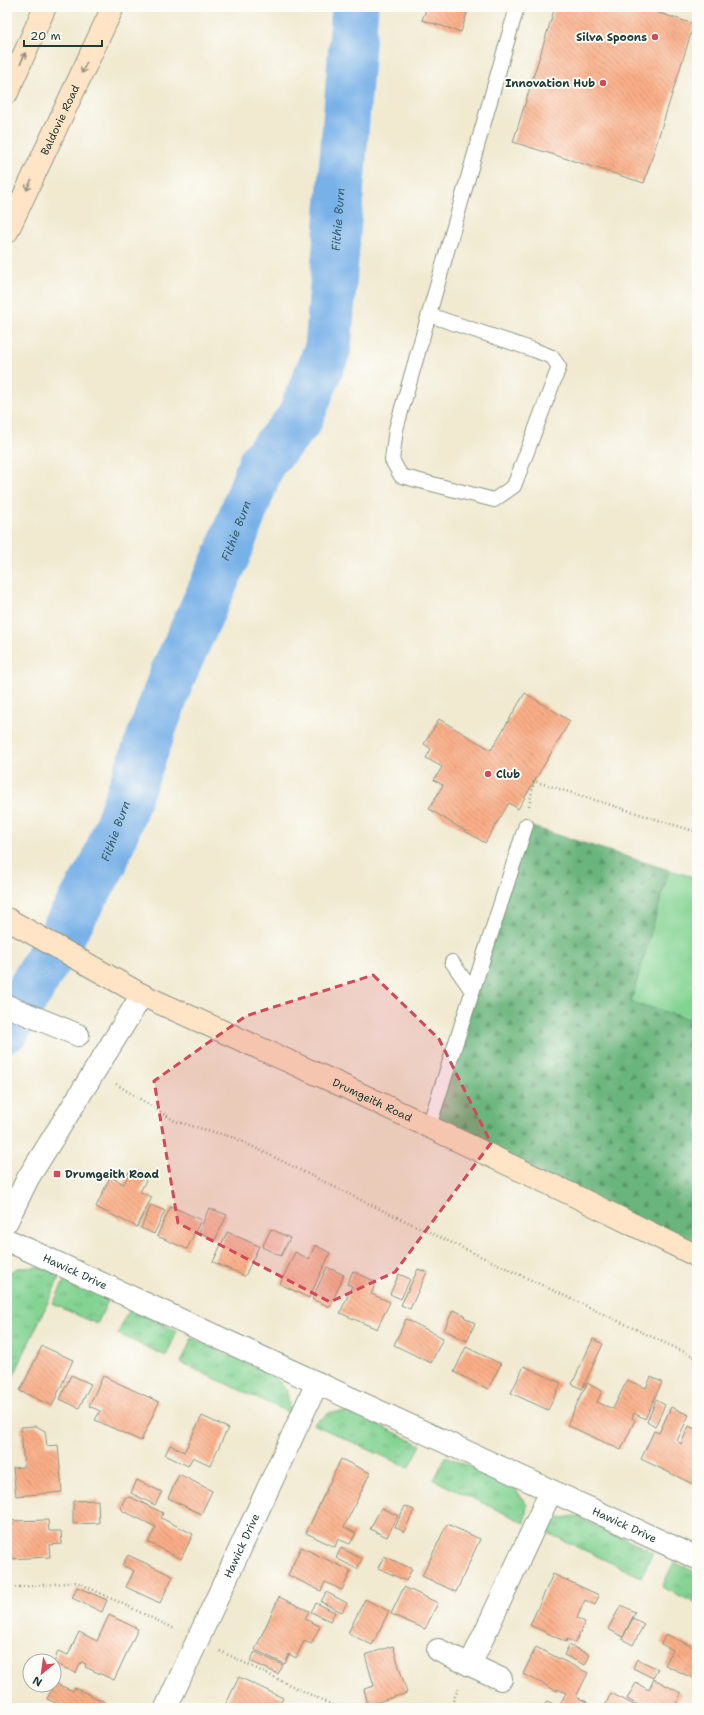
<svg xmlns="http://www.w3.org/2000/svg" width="704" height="1715" viewBox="0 0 704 1715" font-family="'Shantell Sans',sans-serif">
<defs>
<pattern id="grass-tufts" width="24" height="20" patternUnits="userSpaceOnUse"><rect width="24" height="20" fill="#83d393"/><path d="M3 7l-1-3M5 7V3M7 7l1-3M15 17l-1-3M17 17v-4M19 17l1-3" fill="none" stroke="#6bac79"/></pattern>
<pattern id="forest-firs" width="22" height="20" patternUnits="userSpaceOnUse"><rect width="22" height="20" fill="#6ab57d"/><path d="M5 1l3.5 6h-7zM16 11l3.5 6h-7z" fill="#579467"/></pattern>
<pattern id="building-back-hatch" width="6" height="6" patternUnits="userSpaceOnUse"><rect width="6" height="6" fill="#faae87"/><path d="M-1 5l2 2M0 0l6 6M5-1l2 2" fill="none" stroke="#ca8f6f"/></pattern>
</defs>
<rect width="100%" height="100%" fill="#fdfcf7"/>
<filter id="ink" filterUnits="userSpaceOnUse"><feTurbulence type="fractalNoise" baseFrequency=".025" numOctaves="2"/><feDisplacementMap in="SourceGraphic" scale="8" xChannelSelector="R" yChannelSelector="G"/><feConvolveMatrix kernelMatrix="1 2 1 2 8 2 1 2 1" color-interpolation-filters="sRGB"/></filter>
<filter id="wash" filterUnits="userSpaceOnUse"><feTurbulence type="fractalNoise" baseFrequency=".012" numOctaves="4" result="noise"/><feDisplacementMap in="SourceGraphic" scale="16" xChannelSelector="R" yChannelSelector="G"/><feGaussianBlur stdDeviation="0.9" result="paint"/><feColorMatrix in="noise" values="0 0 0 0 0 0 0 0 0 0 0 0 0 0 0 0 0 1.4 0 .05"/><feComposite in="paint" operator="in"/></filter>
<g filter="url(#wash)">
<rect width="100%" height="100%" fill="#f1ead1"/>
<!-- grass -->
<path fill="url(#grass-tufts)" stroke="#518864" d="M 40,1267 L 60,1276 L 7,1390 L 7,1274 L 18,1268 Z
M 65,1279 L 109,1299 L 97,1324 L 53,1304 Z
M 129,1309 L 177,1331 L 166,1356 L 118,1334 Z
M 192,1338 L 273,1375 L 287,1391 L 290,1413 L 181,1363 Z
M 331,1412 L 352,1412 L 421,1445 L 409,1468 L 313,1424 Z
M 446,1456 L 514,1487 L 527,1505 L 525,1523 L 434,1480 Z
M 575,1516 L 653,1552 L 641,1577 L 544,1531 L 555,1519 Z
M 674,1562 L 697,1573 L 697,1604 L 662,1587 Z"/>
<!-- forest -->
<path fill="url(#forest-firs)" stroke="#447958" d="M 526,825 L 669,870 L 631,1002 L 697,1021 L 697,1257 L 429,1126 Z"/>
<!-- pitch -->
<path fill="#83d393" stroke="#518864" d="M 669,870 L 697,878 L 697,1021 L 631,1002 Z"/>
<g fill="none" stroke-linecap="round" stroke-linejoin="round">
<!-- river -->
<path stroke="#78b1e8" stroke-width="47" id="s1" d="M 7,1029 L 104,863 L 173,674 L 228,553 L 262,462 L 299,420 L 328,348 L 355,7"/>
</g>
<g id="blocks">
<!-- building -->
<path fill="url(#building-back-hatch)" d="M 427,7 L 469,7 L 461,32 L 422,20 Z
M 555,7 L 640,7 L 694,24 L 644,183 L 513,142 Z
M 525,693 L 570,721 L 518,809 L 509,803 L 485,843 L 429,809 L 443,785 L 434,780 L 442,767 L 426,758 L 431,749 L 424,744 L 439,719 L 491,750 Z
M 134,1170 L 140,1171 L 146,1180 L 140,1192 L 152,1197 L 137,1227 L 96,1207 L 110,1177 L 124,1184 L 129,1172 Z
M 151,1205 L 165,1211 L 154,1234 L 141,1228 Z
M 171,1206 L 201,1220 L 187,1249 L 157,1236 Z
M 209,1208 L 227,1215 L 215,1240 L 199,1232 Z
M 271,1229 L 290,1238 L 281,1256 L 262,1247 Z
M 227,1232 L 259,1246 L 245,1276 L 213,1262 Z
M 315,1245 L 330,1253 L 309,1298 L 280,1284 L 295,1252 L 309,1259 Z
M 327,1267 L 344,1275 L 330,1307 L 312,1299 Z
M 418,1269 L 427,1272 L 410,1309 L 401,1305 Z
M 353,1271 L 376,1282 L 371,1294 L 390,1302 L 377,1329 L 340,1313 L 352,1286 L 347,1284 Z
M 399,1274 L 410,1279 L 401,1299 L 390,1294 Z
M 453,1310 L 465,1315 L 464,1317 L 475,1323 L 467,1341 L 444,1330 Z
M 406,1319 L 443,1338 L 431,1363 L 394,1345 Z
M 593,1339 L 603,1344 L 582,1389 L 572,1384 Z
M 42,1346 L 73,1360 L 52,1406 L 20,1391 Z
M 466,1347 L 501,1364 L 488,1389 L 454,1372 Z
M 524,1366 L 561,1383 L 548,1410 L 511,1393 Z
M 71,1375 L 91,1384 L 79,1408 L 60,1399 Z
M 103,1376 L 159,1402 L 141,1441 L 95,1420 L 100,1411 L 89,1406 Z
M 651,1377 L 662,1382 L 645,1419 L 634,1413 L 632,1418 L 635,1420 L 621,1450 L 567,1425 L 587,1383 L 602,1391 L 597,1402 L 613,1409 L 627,1380 L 646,1388 Z
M 656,1400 L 665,1405 L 655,1427 L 647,1422 Z
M 671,1407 L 689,1415 L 677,1441 L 681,1444 L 689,1426 L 697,1430 L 697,1481 L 695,1485 L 641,1459 L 654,1431 L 659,1433 Z
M 202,1416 L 228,1428 L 210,1465 L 193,1457 L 188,1466 L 165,1455 L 170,1445 L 184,1452 Z
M 36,1426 L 45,1431 L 47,1446 L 58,1445 L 62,1492 L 16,1496 L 13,1468 L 24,1467 L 21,1427 Z
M 341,1459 L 370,1473 L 344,1527 L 356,1533 L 350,1544 L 338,1539 L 335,1547 L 306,1533 Z
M 179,1474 L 212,1491 L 201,1514 L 168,1498 Z
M 137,1480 L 162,1492 L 155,1505 L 131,1493 Z
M 130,1497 L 163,1513 L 161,1518 L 193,1534 L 181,1559 L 148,1542 L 156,1527 L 123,1511 L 121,1507 L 125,1498 Z
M 98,1500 L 99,1523 L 73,1524 L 73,1501 Z
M 405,1506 L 414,1510 L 404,1532 L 395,1527 Z
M 381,1508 L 398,1516 L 387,1537 L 370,1529 Z
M 48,1520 L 49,1531 L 61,1531 L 62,1544 L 49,1545 L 50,1557 L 7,1559 L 7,1521 Z
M 447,1524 L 480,1539 L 456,1592 L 422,1576 Z
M 301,1547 L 351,1571 L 342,1590 L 325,1582 L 321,1591 L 288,1575 Z
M 341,1548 L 362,1559 L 357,1569 L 336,1558 Z
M 128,1555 L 173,1576 L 160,1603 L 126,1587 L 134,1571 L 122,1565 Z
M 384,1556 L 412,1569 L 406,1581 L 378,1568 Z
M 553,1574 L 599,1595 L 595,1605 L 585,1600 L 577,1618 L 585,1622 L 575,1643 L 567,1639 L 566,1642 L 530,1625 Z
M 77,1587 L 107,1600 L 102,1612 L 72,1598 Z
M 404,1587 L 438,1603 L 425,1629 L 391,1614 Z
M 326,1592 L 347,1603 L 342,1612 L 321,1602 Z
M 279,1597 L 309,1611 L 305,1619 L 320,1626 L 311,1644 L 304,1641 L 296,1658 L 289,1654 L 285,1664 L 255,1650 Z
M 365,1599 L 389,1611 L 372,1645 L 348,1633 Z
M 316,1603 L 335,1612 L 330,1621 L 311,1612 Z
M 621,1605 L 635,1612 L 623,1637 L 608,1629 Z
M 109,1615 L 138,1629 L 114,1680 L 85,1667 L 86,1664 L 81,1662 L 76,1673 L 54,1663 L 58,1651 L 68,1655 L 79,1632 L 97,1641 Z
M 633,1618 L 644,1624 L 633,1645 L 622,1639 Z
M 666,1634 L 697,1649 L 697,1680 L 665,1665 L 673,1650 L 661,1644 Z
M 569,1645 L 590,1655 L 585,1665 L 564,1655 Z
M 393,1646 L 407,1693 L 368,1705 L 364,1689 L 374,1686 L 365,1655 Z
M 536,1647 L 588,1673 L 576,1697 L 587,1702 L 585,1708 L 568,1708 L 560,1704 L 566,1693 L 557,1689 L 557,1691 L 523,1674 Z
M 255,1652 L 283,1665 L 278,1674 L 250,1661 Z
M 637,1659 L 658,1669 L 653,1678 L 633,1668 Z
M 239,1677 L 283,1698 L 278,1708 L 224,1708 Z
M 654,1679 L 681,1693 L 674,1708 L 654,1708 L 646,1704 L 644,1708 L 627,1699 L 636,1683 L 649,1690 Z
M 55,1683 L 73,1691 L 75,1688 L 107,1703 L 104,1708 L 66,1708 L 47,1699 Z
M 611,1693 L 634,1705 L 632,1708 L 610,1708 L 605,1706 Z
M 547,1701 L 562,1708 L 543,1708 Z"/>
</g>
</g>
<g filter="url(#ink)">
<use href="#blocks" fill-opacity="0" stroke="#889482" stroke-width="1"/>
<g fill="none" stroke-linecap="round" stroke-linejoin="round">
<defs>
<path id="service" d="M 429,315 L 534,350 L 552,357 L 559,367 L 514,486 L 494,500 L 401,476 L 392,460 L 396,429 L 517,7
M 452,962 L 472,991
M 429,1126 L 526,825"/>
<g id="minor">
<path d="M 7,1006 L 78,1035"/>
<path d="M 7,1221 L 28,1178 L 142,995"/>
<path id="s2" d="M 7,1240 L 697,1558"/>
<path d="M 438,1650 L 501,1679"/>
<path d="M 470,1665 L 551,1491"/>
<path id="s3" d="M 166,1708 L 317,1383"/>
</g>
<g id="secondary">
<path d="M 7,93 L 45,7"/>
<path id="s4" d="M 7,232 L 113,7"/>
<path id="s5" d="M 7,919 L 142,995 L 339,1084 L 575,1196 L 697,1256"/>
</g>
</defs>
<!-- service casing -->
<use href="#service" stroke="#889482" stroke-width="16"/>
<!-- minor casing -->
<use href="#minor" stroke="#889482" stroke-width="24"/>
<!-- secondary casing -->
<use href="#secondary" stroke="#889482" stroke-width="24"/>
<!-- path -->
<path stroke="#889482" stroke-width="2.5" stroke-dasharray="1 3" stroke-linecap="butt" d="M 529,806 L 534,781 L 697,832
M 116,1084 L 175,1121 L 235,1138 L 365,1202 L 697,1358
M 7,1588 L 77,1582 L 175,1629
M 220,1651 L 338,1708
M 450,1708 L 459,1687"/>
<!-- service -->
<use href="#service" stroke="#fff" stroke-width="14"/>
<!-- minor -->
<use href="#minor" stroke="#fff" stroke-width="22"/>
<!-- secondary -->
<use href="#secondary" stroke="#ffe4c6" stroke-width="22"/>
</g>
<!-- one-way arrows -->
<defs><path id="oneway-shaft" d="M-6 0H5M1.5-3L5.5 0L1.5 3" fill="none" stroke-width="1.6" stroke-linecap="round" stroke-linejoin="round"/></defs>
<g stroke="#8f907d">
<use href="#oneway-shaft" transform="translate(23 58) rotate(-66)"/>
<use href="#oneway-shaft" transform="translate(84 68) rotate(115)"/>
<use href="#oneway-shaft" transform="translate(29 185) rotate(115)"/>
</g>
</g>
<!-- marked area -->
<path fill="#d1495b" fill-opacity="0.2" stroke="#d1495b" stroke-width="3" stroke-dasharray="8 5" stroke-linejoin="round" d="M 373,975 L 439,1039 L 491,1143 L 395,1272 L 330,1302 L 178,1223 L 154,1081 L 246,1016 Z"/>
<!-- markers -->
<g fill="#d1495b" stroke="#fdfcf7" stroke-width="1.5">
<circle cx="655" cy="37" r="4"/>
<circle cx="603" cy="83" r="4"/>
<circle cx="488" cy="774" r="4"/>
<rect x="53" y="1170" width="8" height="8" rx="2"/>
</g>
<g text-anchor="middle" stroke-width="4" stroke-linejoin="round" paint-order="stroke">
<!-- poi labels -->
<g font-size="11" font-weight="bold" fill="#1f3d34" stroke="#fdfcf7" text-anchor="end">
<text x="647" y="41">Silva Spoons</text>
<text x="595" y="87">Innovation Hub</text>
<text x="496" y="778" text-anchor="start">Club</text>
<text x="65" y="1178" text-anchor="start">Drumgeith Road</text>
</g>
<!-- street labels -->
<g font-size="11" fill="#1f3d34" stroke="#fdfcf7">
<text dy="4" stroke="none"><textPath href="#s4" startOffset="124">Baldovie Road</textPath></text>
<text dy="4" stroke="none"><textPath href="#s5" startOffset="408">Drumgeith Road</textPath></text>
<text dy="4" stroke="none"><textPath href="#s2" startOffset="75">Hawick Drive</textPath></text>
<text dy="4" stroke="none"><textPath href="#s2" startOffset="680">Hawick Drive</textPath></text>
<text dy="4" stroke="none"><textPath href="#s3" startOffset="179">Hawick Drive</textPath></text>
</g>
<!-- water labels -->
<g font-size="12" font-style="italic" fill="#3a606a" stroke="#fdfcf7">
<text dy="4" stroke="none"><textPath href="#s1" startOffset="886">Fithie Burn</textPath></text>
<text dy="4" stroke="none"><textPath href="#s1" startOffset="550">Fithie Burn</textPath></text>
<text dy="4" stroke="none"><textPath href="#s1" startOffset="226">Fithie Burn</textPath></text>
</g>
</g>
<!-- margin -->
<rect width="704" height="1715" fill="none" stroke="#fdfcf7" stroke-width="24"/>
<!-- north arrow -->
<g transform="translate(42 1673) rotate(209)"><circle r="19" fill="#fdfcf7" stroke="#a4b0a9"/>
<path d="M0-3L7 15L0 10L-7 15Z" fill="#d1495b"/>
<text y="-6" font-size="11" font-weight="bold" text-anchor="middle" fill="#1f3d34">N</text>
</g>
<!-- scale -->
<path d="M24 40v6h78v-6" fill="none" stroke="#1f3d34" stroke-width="2"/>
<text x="30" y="40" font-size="12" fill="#1f3d34" stroke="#fdfcf7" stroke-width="3" paint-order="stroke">20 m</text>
</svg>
